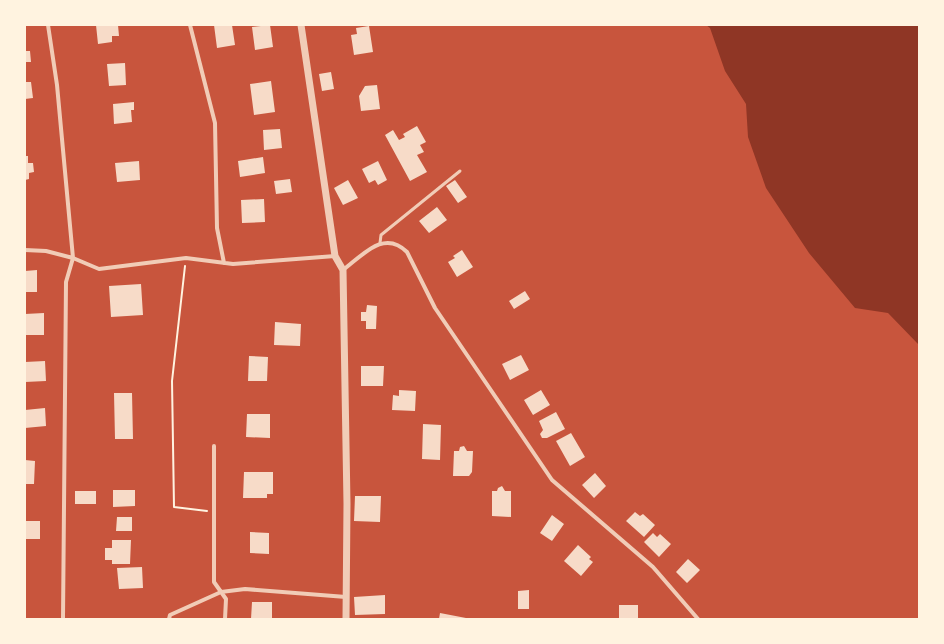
<svg xmlns="http://www.w3.org/2000/svg" width="944" height="644" viewBox="0 0 944 644" font-family="Raleway,sans-serif">
<rect width="100%" height="100%" fill="#c8553d"/>
<!-- water -->
<path fill="#8f3625" d="M 706,25 L 919,25 L 919,345 L 888,313 L 855,308 L 809,253 L 766,188 L 748,137 L 746,104 L 725,71 L 710,28 Z"/>
<!-- building -->
<path fill="#f7dbc8" d="M 96,25 L 118,25 L 119,36 L 112,36 L 112,42 L 98,44 Z
M 214,25 L 232,25 L 235,45 L 217,48 Z
M 270,25 L 273,47 L 255,50 L 252,27 Z
M 369,26 L 373,52 L 354,55 L 351,35 L 357,34 L 356,28 Z
M 25,51 L 30,51 L 31,62 L 25,62 Z
M 125,63 L 126,85 L 109,86 L 107,64 Z
M 331,72 L 334,89 L 322,91 L 319,74 Z
M 271,81 L 275,112 L 254,115 L 250,84 Z
M 25,82 L 31,82 L 33,98 L 25,99 Z
M 377,85 L 380,109 L 361,111 L 359,96 L 365,86 Z
M 134,102 L 134,110 L 131,110 L 132,122 L 114,124 L 113,104 Z
M 417,126 L 426,142 L 420,145 L 424,152 L 417,155 L 427,172 L 410,181 L 385,135 L 393,130 L 399,140 L 405,137 L 403,134 Z
M 280,129 L 282,148 L 264,150 L 263,130 Z
M 25,156 L 28,156 L 28,163 L 33,163 L 34,172 L 29,173 L 29,179 L 25,180 Z
M 263,157 L 265,173 L 240,177 L 238,161 Z
M 139,161 L 140,180 L 117,182 L 115,163 Z
M 378,161 L 387,180 L 378,185 L 375,180 L 369,183 L 362,169 Z
M 290,179 L 292,192 L 276,194 L 274,181 Z
M 348,180 L 358,198 L 343,205 L 334,188 Z
M 455,180 L 467,197 L 458,203 L 446,186 Z
M 264,199 L 265,222 L 242,223 L 241,200 Z
M 437,207 L 447,220 L 429,233 L 419,221 Z
M 462,250 L 473,267 L 457,277 L 448,262 L 455,258 L 453,256 Z
M 37,270 L 37,292 L 25,292 L 25,271 Z
M 141,284 L 143,315 L 111,317 L 109,286 Z
M 525,291 L 530,299 L 514,309 L 509,301 Z
M 367,305 L 377,306 L 376,329 L 366,329 L 366,321 L 361,321 L 361,312 L 366,312 Z
M 44,313 L 44,335 L 25,335 L 25,314 Z
M 275,322 L 301,324 L 300,346 L 274,345 Z
M 521,355 L 529,370 L 510,380 L 502,364 Z
M 249,356 L 268,357 L 267,381 L 248,381 Z
M 45,361 L 46,381 L 25,382 L 25,362 Z
M 361,366 L 384,366 L 383,386 L 361,386 Z
M 399,390 L 416,391 L 415,411 L 392,410 L 393,395 L 399,396 Z
M 541,390 L 550,405 L 533,415 L 524,400 Z
M 114,393 L 132,393 L 133,439 L 115,439 Z
M 45,408 L 46,426 L 25,428 L 25,410 Z
M 556,412 L 565,429 L 547,438 L 542,438 L 540,434 L 543,430 L 539,421 Z
M 247,414 L 270,414 L 270,438 L 246,437 Z
M 423,424 L 441,425 L 440,460 L 422,459 Z
M 571,433 L 585,457 L 570,466 L 556,441 Z
M 464,446 L 467,451 L 473,451 L 472,472 L 469,476 L 453,476 L 454,451 L 459,451 L 460,447 Z
M 25,460 L 35,461 L 34,484 L 25,484 Z
M 244,472 L 273,472 L 273,494 L 267,494 L 267,498 L 243,498 Z
M 595,473 L 606,486 L 594,498 L 582,485 Z
M 502,486 L 505,491 L 511,491 L 511,517 L 492,516 L 492,491 L 497,491 L 498,488 Z
M 113,490 L 135,490 L 135,506 L 113,507 Z
M 75,491 L 96,491 L 96,504 L 75,504 Z
M 355,496 L 381,496 L 380,522 L 354,521 Z
M 635,512 L 640,516 L 643,514 L 655,525 L 644,537 L 626,521 Z
M 552,515 L 564,524 L 552,541 L 540,533 Z
M 117,517 L 132,517 L 132,531 L 116,531 Z
M 25,521 L 40,521 L 40,539 L 25,539 Z
M 250,532 L 269,533 L 269,554 L 250,553 Z
M 653,533 L 657,537 L 660,534 L 671,544 L 659,557 L 644,542 Z
M 112,540 L 131,540 L 130,564 L 112,564 L 112,560 L 105,560 L 105,548 L 112,548 Z
M 578,545 L 591,557 L 589,559 L 593,562 L 581,576 L 564,561 Z
M 688,559 L 700,570 L 687,583 L 676,572 Z
M 142,567 L 143,588 L 119,589 L 117,568 Z
M 529,590 L 529,609 L 518,609 L 518,591 Z
M 385,595 L 385,614 L 355,615 L 354,597 Z
M 252,602 L 272,602 L 272,619 L 251,619 Z
M 619,605 L 638,605 L 638,619 L 619,619 Z
M 440,613 L 466,618 L 466,619 L 439,619 Z"/>
<g fill="none" stroke-linecap="round" stroke-linejoin="round">
<!-- path -->
<path stroke="#fff3e0" stroke-width="2" d="M 185,266 L 172,381 L 174,507 L 207,511"/>
<!-- service -->
<path stroke="#f1ccb7" stroke-width="3" d="M 380,243 L 381,235 L 460,171"/>
<!-- minor -->
<path stroke="#f1ccb7" stroke-width="4" d="M 48,25 L 57,85 L 73,258 L 66,282 L 63,619
M 190,25 L 215,123 L 217,228 L 224,263
M 25,250 L 46,251 L 73,258 L 99,269 L 186,258 L 233,264 L 335,256
M 343,270 C 363,255 384,229 407,252 L 435,308 L 552,480 L 653,567 L 698,619
M 214,446 L 214,582 L 226,599 L 225,619
M 169,619 L 170,615 L 221,592 L 245,589 L 346,597"/>
<!-- tertiary -->
<path stroke="#f1ccb7" stroke-width="7" d="M 301,25 L 335,256 L 343,270 L 347,504 L 346,619"/>
</g>
<!-- border -->
<rect width="944" height="644" fill="none" stroke="#fff3e0" stroke-width="52"/>
</svg>
